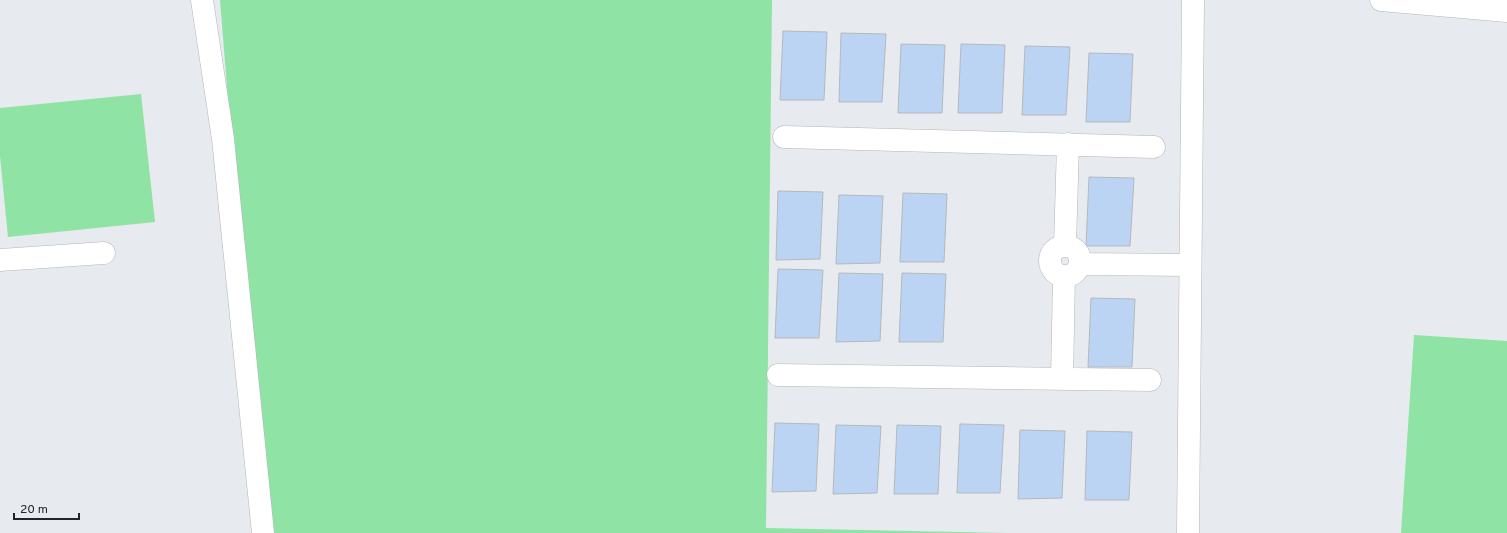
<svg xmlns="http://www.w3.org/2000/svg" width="1507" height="533" viewBox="0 0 1507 533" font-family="Overpass,sans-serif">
<rect width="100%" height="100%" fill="#e7ebef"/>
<!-- green -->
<path fill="#8fe3a4" d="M 220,0 L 772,0 L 766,528 L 1008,533 L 263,533 Z
M 141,94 L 155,222 L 8,237 L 0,156 L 0,108 Z
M 1414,335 L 1507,341 L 1507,533 L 1401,533 Z"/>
<!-- building -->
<path fill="#bcd4f4" stroke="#b5b8bc" d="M 783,31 L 827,32 L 824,100 L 780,100 Z
M 841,33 L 886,34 L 882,102 L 839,102 Z
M 901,44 L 945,45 L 942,113 L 898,113 Z
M 961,44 L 1005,45 L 1002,113 L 958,113 Z
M 1025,46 L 1070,47 L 1066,115 L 1022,115 Z
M 1089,53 L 1133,54 L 1130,122 L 1086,122 Z
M 1089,177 L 1134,178 L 1130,246 L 1086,246 Z
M 778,191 L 823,192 L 820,259 L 776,260 Z
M 903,193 L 947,194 L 944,262 L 900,262 Z
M 839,195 L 883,196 L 880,263 L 836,264 Z
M 778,269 L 823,270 L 819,338 L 775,338 Z
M 839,273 L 883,274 L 880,341 L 836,342 Z
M 902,273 L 946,274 L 943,342 L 899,342 Z
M 1091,298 L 1135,299 L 1132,367 L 1088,367 Z
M 775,423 L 819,424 L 816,491 L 772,492 Z
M 960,424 L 1004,425 L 1000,493 L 957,493 Z
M 836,425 L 881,426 L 877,493 L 833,494 Z
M 897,425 L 941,426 L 938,494 L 894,494 Z
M 1020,430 L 1065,431 L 1062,498 L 1018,499 Z
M 1087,431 L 1132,432 L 1129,500 L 1085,500 Z"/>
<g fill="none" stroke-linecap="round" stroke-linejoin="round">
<defs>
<path id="minor" d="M 202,0 L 223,139 L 263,533
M 1381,0 L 1507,11
M 784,137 L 1154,147
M1050 261a15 15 0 1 1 30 0a15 15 0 1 1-30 0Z
M 1065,246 L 1068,144
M 0,260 L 104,253
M 1080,264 L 1190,265
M 778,375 L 1150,380
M 1062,379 L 1064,276
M 1188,533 L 1193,0"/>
</defs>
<!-- minor casing -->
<use href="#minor" stroke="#b2b5b9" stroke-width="23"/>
<!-- minor -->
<use href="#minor" stroke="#fff" stroke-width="22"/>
</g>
<!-- scale -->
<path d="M14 513v6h65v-6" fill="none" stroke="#232426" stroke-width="2"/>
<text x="20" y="513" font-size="12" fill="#232426" stroke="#e7ebef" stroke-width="3" paint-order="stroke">20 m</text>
</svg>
